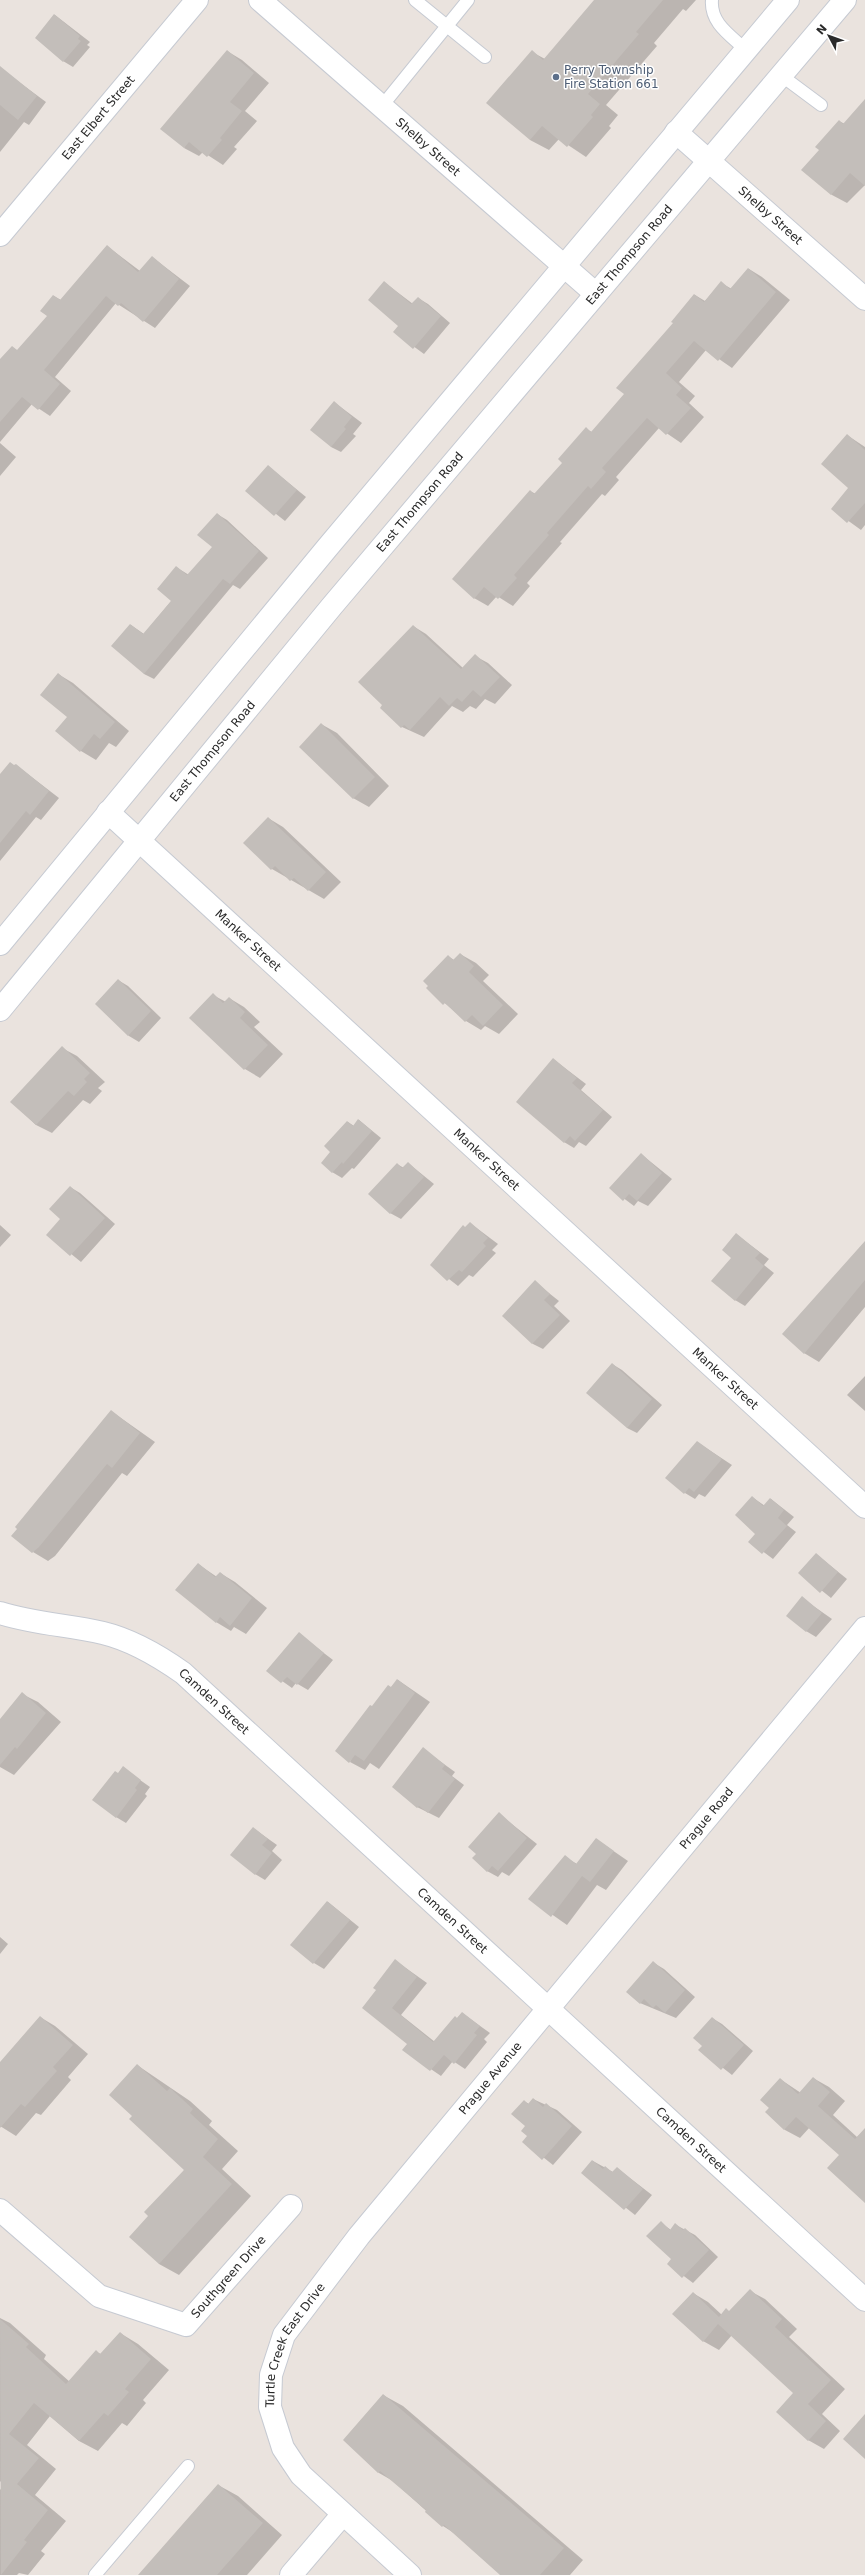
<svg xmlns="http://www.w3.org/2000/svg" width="865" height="2575" viewBox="0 0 865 2575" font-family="'DejaVu Sans',sans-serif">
<rect width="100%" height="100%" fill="#eae3de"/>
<!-- shadow -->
<path fill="#0003" d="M 596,0 L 696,0 L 686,11 L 683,9 L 654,43 L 657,46 L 606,105 L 618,115 L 609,126 L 611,128 L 586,157 L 559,139 L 549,150 L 530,140 L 532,52 L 545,59 Z
M 55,15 L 90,42 L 87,45 L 90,47 L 73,67 L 63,61 Z
M 227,51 L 242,60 L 269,83 L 245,111 L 257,121 L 234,147 L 237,149 L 223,165 L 203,152 L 199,156 L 184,148 Z
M 4,71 L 46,102 L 29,125 L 24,122 L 0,152 L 0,76 Z
M 865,110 L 865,185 L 847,203 L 832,195 L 803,170 L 820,150 L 839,121 L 845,124 Z
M 107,246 L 140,271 L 152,257 L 190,286 L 155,328 L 116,303 L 55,377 L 71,391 L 50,416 L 32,404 L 0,442 L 0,361 L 12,347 L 18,351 L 48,316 L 54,296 L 61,300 Z
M 749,269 L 762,277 L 790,300 L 732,368 L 706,350 L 679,382 L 695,396 L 689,403 L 704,417 L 681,443 L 659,428 L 616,477 L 619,480 L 605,496 L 602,494 L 560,542 L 562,543 L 527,583 L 530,586 L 513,606 L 497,596 L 488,606 L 474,598 L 530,491 L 536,494 L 564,463 L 586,429 L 592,432 L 625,394 L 695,295 L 705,301 L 721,283 L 732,289 Z
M 384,282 L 413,304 L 418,298 L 428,304 L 450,323 L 424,354 L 394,332 L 400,326 Z
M 334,402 L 362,423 L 353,434 L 356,436 L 341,452 L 331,447 Z
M 847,435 L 865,447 L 865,525 L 861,530 L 832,509 L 850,488 Z
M 0,443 L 16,457 L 0,476 Z
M 268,466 L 306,497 L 285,521 L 247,491 Z
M 217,514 L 227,520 L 268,558 L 240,589 L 233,585 L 154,679 L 144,674 L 131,625 L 144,634 L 172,600 L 176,567 L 189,575 L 213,547 Z
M 413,626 L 426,634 L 463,668 L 475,656 L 488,663 L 512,685 L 495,704 L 485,699 L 476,709 L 470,706 L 463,712 L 452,706 L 424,737 L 402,727 L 384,705 Z
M 58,674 L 73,683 L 129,731 L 116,747 L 109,743 L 96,760 L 81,751 L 68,717 Z
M 321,724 L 337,733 L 389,786 L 369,807 L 353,798 Z
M 16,765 L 59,798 L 41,820 L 36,817 L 0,861 L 0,785 Z
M 268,818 L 283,827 L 341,882 L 324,899 L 272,869 Z
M 460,954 L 476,963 L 489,975 L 483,981 L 518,1014 L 499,1034 L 485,1026 L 481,1030 L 466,1021 L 427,988 L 448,956 L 454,960 Z
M 118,980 L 128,986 L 161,1018 L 139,1042 L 129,1036 L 96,1004 Z
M 213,995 L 226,1002 L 229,998 L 244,1007 L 260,1022 L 254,1027 L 283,1054 L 260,1078 L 245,1069 Z
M 62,1048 L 77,1056 L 105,1082 L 98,1088 L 102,1091 L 90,1104 L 83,1100 L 52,1133 L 36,1125 L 12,1102 Z
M 553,1059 L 586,1084 L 581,1090 L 612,1117 L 586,1146 L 579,1142 L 574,1148 L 564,1142 Z
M 359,1120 L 381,1138 L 354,1169 L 352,1168 L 342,1178 L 332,1172 L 332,1152 L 348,1122 L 354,1126 Z
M 641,1154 L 672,1179 L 648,1206 L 638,1201 L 634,1206 L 610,1188 Z
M 408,1163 L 434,1184 L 401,1219 L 390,1213 L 397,1164 L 404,1168 Z
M 70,1187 L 80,1193 L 115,1224 L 81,1262 L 48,1235 L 62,1219 Z
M 470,1223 L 498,1244 L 492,1250 L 496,1253 L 473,1277 L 469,1275 L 458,1286 L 431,1265 Z
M 0,1225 L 11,1235 L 0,1247 Z
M 736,1234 L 769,1259 L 764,1265 L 774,1273 L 745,1306 L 735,1300 L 732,1258 Z
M 865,1256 L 865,1307 L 819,1362 L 804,1353 Z
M 535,1282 L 559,1301 L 554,1306 L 570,1321 L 543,1349 L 533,1344 L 503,1316 Z
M 612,1364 L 622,1370 L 662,1405 L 637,1433 L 627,1428 Z
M 865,1376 L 865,1411 L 847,1395 Z
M 111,1411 L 155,1442 L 127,1476 L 122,1473 L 55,1556 L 48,1561 L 33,1552 Z
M 697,1442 L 732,1465 L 705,1497 L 699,1494 L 695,1499 L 685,1493 Z
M 752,1497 L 765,1506 L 771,1499 L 794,1517 L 787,1525 L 796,1532 L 773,1559 L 750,1542 L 757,1534 Z
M 816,1554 L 847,1579 L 831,1598 L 800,1573 Z
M 198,1564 L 217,1577 L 220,1573 L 235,1582 L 267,1608 L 246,1634 L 234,1627 L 231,1631 L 216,1622 Z
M 802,1598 L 832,1619 L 816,1637 L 806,1631 Z
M 299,1634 L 333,1660 L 308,1690 L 296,1683 L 292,1688 L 268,1671 Z
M 398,1680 L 430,1702 L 379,1769 L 370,1763 L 365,1770 L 350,1762 L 372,1707 Z
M 22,1694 L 38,1702 L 61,1722 L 14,1775 L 0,1767 L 0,1721 Z
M 423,1749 L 455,1772 L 452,1776 L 464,1785 L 439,1818 L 417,1807 Z
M 123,1768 L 150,1787 L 145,1794 L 147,1796 L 126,1823 L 116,1817 L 118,1774 Z
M 499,1814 L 537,1844 L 509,1876 L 502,1872 L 498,1877 L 487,1871 L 478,1854 Z
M 253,1828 L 277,1845 L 272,1851 L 282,1860 L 265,1880 L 255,1874 Z
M 596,1839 L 628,1861 L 606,1890 L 597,1885 L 567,1925 L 530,1899 L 565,1857 L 577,1864 Z
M 328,1902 L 359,1927 L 324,1969 L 314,1963 Z
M 0,1937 L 8,1944 L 0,1954 Z
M 396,1961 L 427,1983 L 401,2015 L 435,2042 L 462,2013 L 490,2033 L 484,2039 L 487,2042 L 465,2069 L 453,2061 L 441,2076 L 403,2050 L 409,2044 L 377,1990 Z
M 654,1963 L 664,1969 L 695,1997 L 676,2018 L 640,2003 Z
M 40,2017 L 55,2026 L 88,2054 L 68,2077 L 71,2080 L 41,2115 L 36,2113 L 16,2136 L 0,2126 L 0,2064 Z
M 712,2018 L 722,2024 L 753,2051 L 732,2075 L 700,2050 L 703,2046 Z
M 137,2065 L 190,2101 L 212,2121 L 209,2125 L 238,2151 L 222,2169 L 251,2196 L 179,2275 L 159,2264 L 150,2216 L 185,2169 Z
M 813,2078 L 829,2087 L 845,2101 L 833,2115 L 857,2137 L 865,2130 L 865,2200 L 841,2155 L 810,2127 L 800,2138 L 785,2130 L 766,2112 L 770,2107 L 780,2079 L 801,2093 Z
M 533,2099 L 557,2110 L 582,2132 L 553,2165 L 524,2142 L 529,2136 L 524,2101 L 529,2104 Z
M 593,2161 L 613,2172 L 617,2168 L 652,2195 L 635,2215 L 582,2173 Z
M 664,2225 L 671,2230 L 676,2225 L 695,2235 L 718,2257 L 693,2283 L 668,2264 L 673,2259 Z
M 750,2291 L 765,2299 L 797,2329 L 789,2337 L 845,2389 L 822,2414 L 840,2431 L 824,2449 L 808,2440 L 795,2393 L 732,2335 L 719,2350 L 703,2341 L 693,2293 L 708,2302 L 722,2315 L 730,2312 Z
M 0,2318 L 10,2323 L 46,2355 L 44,2359 L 70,2382 L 96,2352 L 101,2354 L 120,2333 L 138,2344 L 169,2370 L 143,2400 L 146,2403 L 127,2426 L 122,2423 L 98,2451 L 79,2441 L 50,2416 L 27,2445 L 56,2469 L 35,2495 L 66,2521 L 41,2551 L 45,2554 L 28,2575 L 19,2573 L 17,2575 L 0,2575 L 0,2490 L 4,2485 L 0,2481 Z
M 383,2395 L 403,2406 L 583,2560 L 570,2575 L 502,2575 L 454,2533 L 443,2526 L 393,2481 L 379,2473 L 344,2440 Z
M 218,2485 L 238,2496 L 282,2535 L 247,2575 L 139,2575 Z"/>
<!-- building -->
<path fill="#c3beba" d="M 594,0 L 663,0 L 636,32 L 639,34 L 588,94 L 600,104 L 591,115 L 593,117 L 567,147 L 542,126 L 530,140 L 486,103 L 532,50 L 543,60 Z
M 54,14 L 80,36 L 78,39 L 81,41 L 63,62 L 35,38 Z
M 227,50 L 254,73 L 230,102 L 242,111 L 220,138 L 222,140 L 207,157 L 189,142 L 184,148 L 160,129 Z
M 0,66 L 37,96 L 18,120 L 0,105 Z
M 865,99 L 865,186 L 850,173 L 831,195 L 801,170 L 819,150 L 815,147 L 839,120 L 843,124 Z
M 107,245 L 138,272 L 152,256 L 179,279 L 143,322 L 121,303 L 118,306 L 106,296 L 44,370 L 60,384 L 38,410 L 22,397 L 0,422 L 0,359 L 12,346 L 17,350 L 47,316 L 40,311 L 53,295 L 60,300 Z
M 748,268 L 776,292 L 718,361 L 694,341 L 666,373 L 682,388 L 676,395 L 691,408 L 666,435 L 647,418 L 602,468 L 606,472 L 591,489 L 588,486 L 547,533 L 549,535 L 514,575 L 517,578 L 498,599 L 484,587 L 474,599 L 452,579 L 530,490 L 534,494 L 562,463 L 558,459 L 586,427 L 591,432 L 624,394 L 616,388 L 673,323 L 671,322 L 694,294 L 704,302 L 721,281 L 730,289 Z
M 384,281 L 411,304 L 418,297 L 441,316 L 413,349 L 393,332 L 398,326 L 368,300 Z
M 334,401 L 352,417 L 344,427 L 346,429 L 331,447 L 310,430 Z
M 847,434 L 865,450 L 865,503 L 847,523 L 831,509 L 848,488 L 821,464 Z
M 268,465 L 297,490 L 274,516 L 245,491 Z
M 217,513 L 259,551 L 230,584 L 223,579 L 144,674 L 111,646 L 130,624 L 143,634 L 171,601 L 157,589 L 176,566 L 187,575 L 212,547 L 197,535 Z
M 413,625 L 461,669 L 475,654 L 500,677 L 481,697 L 473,690 L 462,702 L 457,698 L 449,706 L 440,697 L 410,730 L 404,725 L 401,728 L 380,708 L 382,705 L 358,682 Z
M 58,673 L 115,722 L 100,739 L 94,734 L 80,752 L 55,731 L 67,717 L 40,695 Z
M 321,723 L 375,777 L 353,799 L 299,747 Z
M 10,762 L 14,765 L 16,764 L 49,791 L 30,815 L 26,811 L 0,843 L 0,774 Z
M 268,817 L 326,872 L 308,891 L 294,878 L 290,881 L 275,866 L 271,870 L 243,843 Z
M 460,953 L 474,966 L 469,972 L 503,1005 L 483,1026 L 472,1015 L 465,1022 L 445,1003 L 443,1005 L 426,988 L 428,986 L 423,981 L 448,955 L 453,960 Z
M 118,979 L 151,1011 L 128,1036 L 95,1004 Z
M 213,993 L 223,1003 L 229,997 L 245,1012 L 240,1018 L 268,1045 L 244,1070 L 189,1018 Z
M 62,1046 L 90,1073 L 84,1079 L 87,1082 L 74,1096 L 68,1091 L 36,1125 L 10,1102 Z
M 553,1058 L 577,1078 L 572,1083 L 603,1110 L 575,1141 L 570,1136 L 564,1143 L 516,1102 Z
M 358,1119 L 372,1131 L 343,1164 L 342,1162 L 332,1173 L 321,1163 L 330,1152 L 324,1146 L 347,1121 L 353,1126 Z
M 641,1153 L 662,1173 L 637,1201 L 629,1194 L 623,1201 L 609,1188 Z
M 408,1162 L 424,1177 L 390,1214 L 368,1194 L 397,1163 L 402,1168 Z
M 70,1186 L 105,1218 L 70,1256 L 46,1235 L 60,1219 L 49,1209 Z
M 470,1222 L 488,1238 L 483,1243 L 486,1246 L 462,1272 L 459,1270 L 447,1281 L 430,1265 L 463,1225 L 465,1227 Z
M 736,1233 L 760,1253 L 755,1258 L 764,1266 L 735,1301 L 711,1281 L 731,1258 L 722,1250 Z
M 865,1241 L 865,1280 L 804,1354 L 782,1334 Z
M 535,1280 L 550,1294 L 544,1300 L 560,1315 L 532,1344 L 502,1316 Z
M 612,1363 L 652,1399 L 627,1428 L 586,1393 Z
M 111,1410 L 140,1433 L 112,1468 L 107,1464 L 39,1547 L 32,1553 L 11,1536 L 17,1529 L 15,1527 Z
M 697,1441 L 722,1459 L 694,1492 L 689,1488 L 684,1494 L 665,1478 Z
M 752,1496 L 763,1506 L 770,1498 L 784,1510 L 778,1518 L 787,1526 L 762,1554 L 748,1542 L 755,1534 L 735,1515 Z
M 816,1553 L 838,1572 L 820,1593 L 798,1573 Z
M 198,1563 L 215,1577 L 220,1572 L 252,1598 L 230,1626 L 220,1617 L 216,1623 L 175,1590 Z
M 802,1596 L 822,1613 L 806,1632 L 786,1616 Z
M 299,1632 L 324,1653 L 297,1685 L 287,1677 L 281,1683 L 266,1671 Z
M 397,1679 L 415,1693 L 364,1761 L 355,1755 L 349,1763 L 335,1751 L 370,1705 L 372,1706 L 388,1685 L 391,1687 Z
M 22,1692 L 46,1713 L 17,1749 L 15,1747 L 0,1765 L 0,1719 Z
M 423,1747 L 445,1765 L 442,1769 L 455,1779 L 428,1813 L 419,1806 L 417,1808 L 392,1787 Z
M 123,1766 L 141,1780 L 135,1788 L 137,1790 L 116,1818 L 92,1800 L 115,1771 L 118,1773 Z
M 499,1812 L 527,1838 L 498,1871 L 492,1866 L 487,1872 L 472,1858 L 476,1854 L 468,1847 Z
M 253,1827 L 268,1839 L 262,1845 L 272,1853 L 255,1875 L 230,1855 Z
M 596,1838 L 614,1851 L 590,1882 L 582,1876 L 551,1917 L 528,1899 L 565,1855 L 576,1864 Z
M 327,1901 L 350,1920 L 313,1964 L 290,1945 Z
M 395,1959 L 417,1977 L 392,2008 L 433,2042 L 455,2016 L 457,2018 L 462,2012 L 480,2026 L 474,2033 L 477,2035 L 454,2064 L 444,2055 L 430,2071 L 402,2050 L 407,2044 L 362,2008 L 376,1990 L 373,1988 Z
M 653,1961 L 685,1990 L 665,2013 L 656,2005 L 653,2008 L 644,1999 L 640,2004 L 626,1992 Z
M 40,2016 L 73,2045 L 53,2067 L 57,2071 L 25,2107 L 21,2104 L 0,2128 L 0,2062 Z
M 712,2017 L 744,2045 L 721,2070 L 698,2050 L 702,2046 L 693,2038 Z
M 137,2064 L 167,2091 L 170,2088 L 193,2109 L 190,2113 L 218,2139 L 203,2157 L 232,2184 L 159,2264 L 129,2237 L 148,2216 L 144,2212 L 184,2170 L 129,2119 L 132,2116 L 109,2095 Z
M 813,2077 L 830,2092 L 818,2106 L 855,2139 L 865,2128 L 865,2203 L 827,2168 L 839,2155 L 796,2117 L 784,2130 L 765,2112 L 769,2108 L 760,2100 L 780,2078 L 798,2094 Z
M 533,2098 L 543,2107 L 546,2103 L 572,2126 L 542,2160 L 522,2142 L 527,2136 L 521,2131 L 525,2126 L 511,2114 L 524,2100 L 528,2104 Z
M 592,2160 L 603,2169 L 605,2166 L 612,2172 L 617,2167 L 643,2189 L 624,2210 L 581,2173 Z
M 661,2221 L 670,2230 L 675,2223 L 683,2230 L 685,2228 L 709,2250 L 682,2278 L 667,2264 L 671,2259 L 646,2236 Z
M 750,2289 L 782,2319 L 775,2327 L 831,2380 L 808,2404 L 826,2421 L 808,2441 L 776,2412 L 793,2393 L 718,2324 L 703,2342 L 672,2314 L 693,2292 L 719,2317 L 726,2308 L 729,2311 Z
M 0,2319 L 29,2344 L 26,2347 L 66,2384 L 96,2350 L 100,2354 L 120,2332 L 151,2359 L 125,2389 L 129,2392 L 108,2416 L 104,2413 L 79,2441 L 34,2403 L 9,2434 L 39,2458 L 17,2484 L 48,2510 L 24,2540 L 27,2542 L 1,2575 Z
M 383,2394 L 564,2548 L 540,2575 L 500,2575 L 444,2525 L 442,2527 L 425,2512 L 426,2510 L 380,2471 L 378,2473 L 343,2440 Z
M 865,2414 L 865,2459 L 843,2439 Z
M 218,2484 L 263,2523 L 217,2575 L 138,2575 Z"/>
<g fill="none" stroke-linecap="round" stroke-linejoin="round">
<defs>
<path id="service" d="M 415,0 L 485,57
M 712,0 C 710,23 730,35 746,50
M 782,76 L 821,105
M 382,106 L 468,0
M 95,2575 L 188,2466"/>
<g id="minor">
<path id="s1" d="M 260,0 L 596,294"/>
<path id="s2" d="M 676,132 L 865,299"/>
<path id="s3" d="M 0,235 L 197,0"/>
<path id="s4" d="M 108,812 L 865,1507"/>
<path id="s5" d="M 0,1613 C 34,1624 69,1625 103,1633 C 132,1640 159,1656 183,1673 L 865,2300"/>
<path id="s6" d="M 0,2210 L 99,2296 L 186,2325 L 291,2206"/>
<path d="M 291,2575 L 343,2514"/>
<path id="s7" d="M 410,2575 L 301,2475 L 283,2448 L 270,2407 L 271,2375 L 284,2335 L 359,2236 L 865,1628"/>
</g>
<g id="secondary">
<path d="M 0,944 L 327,548 L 788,0"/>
<path id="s8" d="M 0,1010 L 332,606 L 845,0"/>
</g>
</defs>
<!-- service casing -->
<use href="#service" stroke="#c6cad2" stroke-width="14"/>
<!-- minor casing -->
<use href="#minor" stroke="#c6cad2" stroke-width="24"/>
<!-- secondary casing -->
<use href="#secondary" stroke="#c6cad2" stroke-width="24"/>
<!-- service -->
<use href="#service" stroke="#fff" stroke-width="12"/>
<!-- minor -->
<use href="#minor" stroke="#fff" stroke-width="22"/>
<!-- secondary -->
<use href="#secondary" stroke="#fff" stroke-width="22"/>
</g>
<!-- markers -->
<circle fill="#5c6f8a" stroke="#fff" stroke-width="1.5" cx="556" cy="77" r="4"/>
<g text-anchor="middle" stroke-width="3" stroke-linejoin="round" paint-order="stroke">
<!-- service labels -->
<g font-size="12" fill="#4e5e75" stroke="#fff" text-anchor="start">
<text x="564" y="74">Perry Township<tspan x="564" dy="14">Fire Station 661</tspan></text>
</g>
<!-- street labels -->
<g font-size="12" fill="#2a2a2a" stroke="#fff">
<text dy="4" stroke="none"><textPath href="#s3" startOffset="153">East Elbert Street</textPath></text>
<text dy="4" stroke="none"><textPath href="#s1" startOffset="223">Shelby Street</textPath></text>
<text dy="4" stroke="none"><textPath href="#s2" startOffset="126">Shelby Street</textPath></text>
<text dy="4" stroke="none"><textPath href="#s8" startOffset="983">East Thompson Road</textPath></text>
<text dy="4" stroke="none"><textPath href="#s8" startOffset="659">East Thompson Road</textPath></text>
<text dy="4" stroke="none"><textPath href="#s8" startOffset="335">East Thompson Road</textPath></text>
<text dy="4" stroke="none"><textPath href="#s4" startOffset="190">Manker Street</textPath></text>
<text dy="4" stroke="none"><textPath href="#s4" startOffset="514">Manker Street</textPath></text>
<text dy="4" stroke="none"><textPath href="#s4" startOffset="838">Manker Street</textPath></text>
<text dy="4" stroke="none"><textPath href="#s5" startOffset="237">Camden Street</textPath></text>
<text dy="4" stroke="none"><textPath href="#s7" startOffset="965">Prague Road</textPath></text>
<text dy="4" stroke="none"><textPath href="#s5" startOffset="561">Camden Street</textPath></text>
<text dy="4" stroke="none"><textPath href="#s7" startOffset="627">Prague Avenue</textPath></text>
<text dy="4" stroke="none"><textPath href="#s5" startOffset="885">Camden Street</textPath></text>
<text dy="4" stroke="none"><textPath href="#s6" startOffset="287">Southgreen Drive</textPath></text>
<text dy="4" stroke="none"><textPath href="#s7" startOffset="292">Turtle Creek East Drive</textPath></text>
</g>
</g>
<!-- north arrow -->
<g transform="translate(829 36) rotate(311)" stroke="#ffffff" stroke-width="3" paint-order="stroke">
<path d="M0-3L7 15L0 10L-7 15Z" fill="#2a2a2a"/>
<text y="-6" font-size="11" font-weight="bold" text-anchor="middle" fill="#2a2a2a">N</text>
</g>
</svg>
